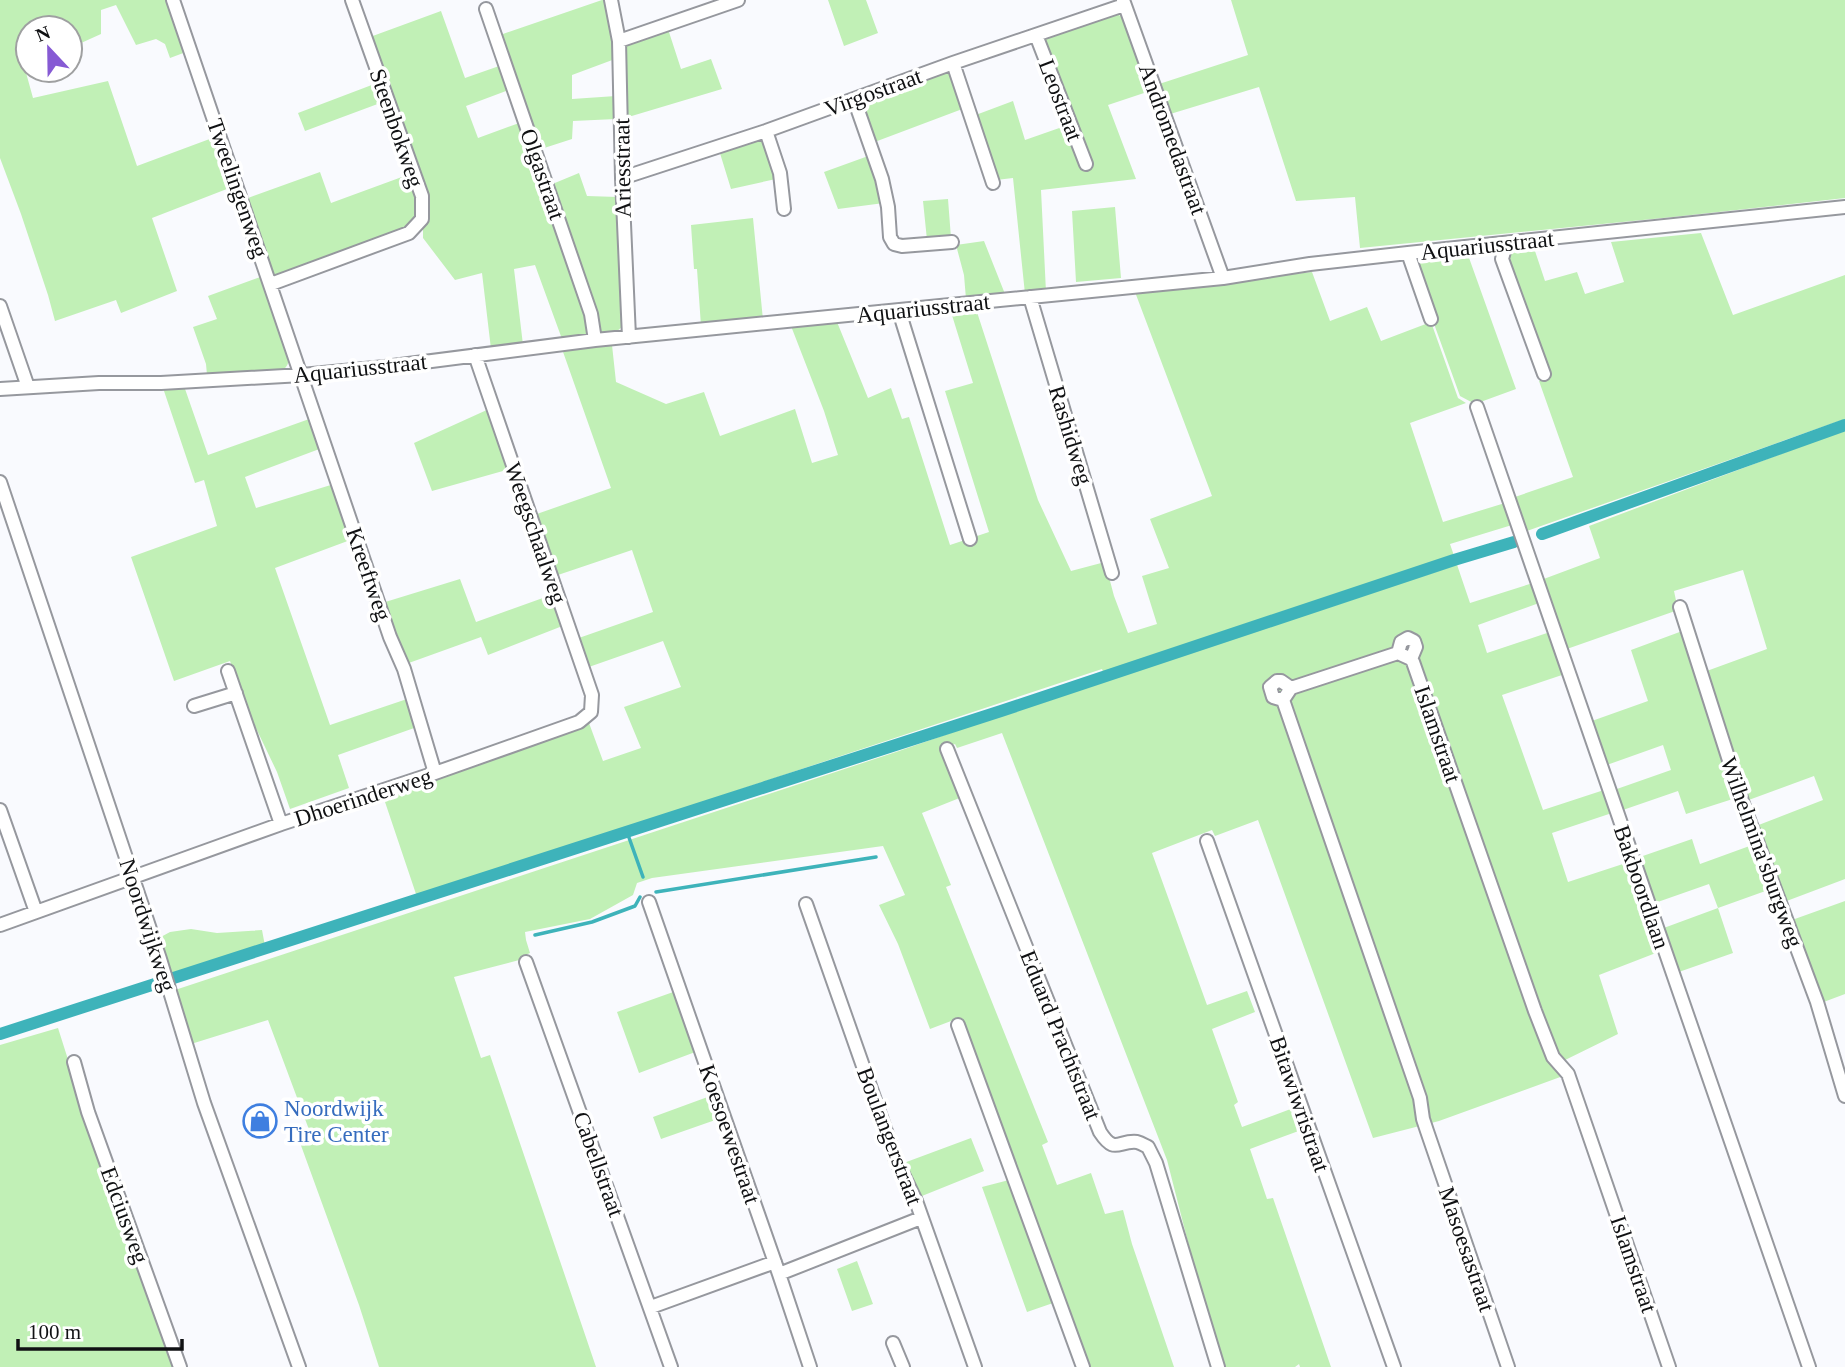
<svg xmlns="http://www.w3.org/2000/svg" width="1845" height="1367" viewBox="0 0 1845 1367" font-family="Georgia,serif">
<rect width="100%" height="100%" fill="#f9fafe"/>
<!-- green -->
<path fill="#c1f0b6" d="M 0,0 L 168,0 L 186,52 L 170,58 L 165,44 L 156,39 L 136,45 L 116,5 L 101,10 L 101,34 L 70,48 L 70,28 L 28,28 L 28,68 L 25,69 L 33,98 L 108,81 L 137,166 L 215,137 L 232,187 L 152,218 L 177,291 L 121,313 L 116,300 L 55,321 L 48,295 L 21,214 L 0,158 Z
M 602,0 L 606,0 L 613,28 L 615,59 L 572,75 L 572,99 L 616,96 L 616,119 L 573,121 L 572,139 L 538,150 L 500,35 Z
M 828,0 L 866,0 L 878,33 L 844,46 Z
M 1231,0 L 1845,0 L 1845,198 L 1673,217 L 1360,248 L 1355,197 L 1296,201 L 1259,87 L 1167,115 L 1156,85 L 1248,55 Z
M 441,11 L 465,78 L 502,65 L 511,89 L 466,106 L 478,138 L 522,122 L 588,315 L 590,336 L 562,339 L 535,265 L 514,269 L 523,345 L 491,349 L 482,273 L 455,280 L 423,238 L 423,221 L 370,37 Z
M 1107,14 L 1117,14 L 1124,18 L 1150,91 L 1108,105 L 1136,179 L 1041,190 L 1046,292 L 1025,294 L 1013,178 L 996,180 L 973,116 L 1013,101 L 1025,140 L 1065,126 L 1080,167 L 1088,165 L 1042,40 L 1046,35 Z
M 668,29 L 681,69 L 711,59 L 722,89 L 625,118 L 625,46 L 628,43 Z
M 951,69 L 965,108 L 872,143 L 859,101 Z
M 377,83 L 383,102 L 305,131 L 298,113 Z
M 764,136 L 776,179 L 731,189 L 719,150 Z
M 871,155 L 884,203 L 838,209 L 824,172 Z
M 320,172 L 331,203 L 410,174 L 419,197 L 418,216 L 406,229 L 277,277 L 271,273 L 248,198 Z
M 579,173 L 587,196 L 618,197 L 623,326 L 615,333 L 598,335 L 550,185 Z
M 948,199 L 951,238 L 927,240 L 923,201 Z
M 1115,207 L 1121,278 L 1076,282 L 1072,211 Z
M 753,218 L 763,320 L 701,326 L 697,269 L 694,269 L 691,225 Z
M 1701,233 L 1733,315 L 1845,275 L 1845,419 L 1524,532 L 1512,498 L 1573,477 L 1539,381 L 1550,373 L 1507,259 L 1509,248 L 1533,245 L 1545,281 L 1577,272 L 1585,294 L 1624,282 L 1611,242 Z
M 984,241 L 1005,294 L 966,299 L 964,275 L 956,245 Z
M 1468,255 L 1516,389 L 1475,404 L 1460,396 L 1433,321 L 1418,263 L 1421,259 Z
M 1312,272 L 1330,321 L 1367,307 L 1381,341 L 1431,322 L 1458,398 L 1466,403 L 1410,423 L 1443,522 L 1505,503 L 1512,525 L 1450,544 L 1470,603 L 1533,583 L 1539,603 L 1478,625 L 1487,653 L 1550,632 L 1565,674 L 1502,695 L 1543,810 L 1604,790 L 1612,813 L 1552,833 L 1568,882 L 1629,862 L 1661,951 L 1599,975 L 1618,1034 L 1559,1063 L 1563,1076 L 1439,1121 L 1373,1138 L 1258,820 L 1215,836 L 1212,830 L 1152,853 L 1207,1005 L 1247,991 L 1255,1012 L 1212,1029 L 1238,1102 L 1234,1105 L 1242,1127 L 1296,1107 L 1304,1129 L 1250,1149 L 1267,1199 L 1273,1198 L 1331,1367 L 1300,1367 L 1299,1364 L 1295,1367 L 1225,1367 L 1203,1301 L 1167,1160 L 1002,733 L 957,748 L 955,744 L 942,749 L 962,797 L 922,813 L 951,885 L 946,887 L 1048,1142 L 1042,1145 L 1057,1185 L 1091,1173 L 1105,1214 L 1123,1210 L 1132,1244 L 1174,1367 L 1090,1367 L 959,1018 L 930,1029 L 898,944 L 879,905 L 905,895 L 883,846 L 652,878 L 637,883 L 633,895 L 590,919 L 525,932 L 526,940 L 530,953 L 523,956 L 523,959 L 454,977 L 481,1058 L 490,1055 L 596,1367 L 379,1367 L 359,1305 L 299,1140 L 311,1135 L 268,1020 L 191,1044 L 175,990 L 899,751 L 1106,679 L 1102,669 L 417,897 L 383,796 L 589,723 L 603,761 L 641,748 L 624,707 L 681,687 L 663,641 L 586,668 L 576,639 L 653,612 L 632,550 L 555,576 L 534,515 L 611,488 L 562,349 L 612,345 L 616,382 L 666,404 L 704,392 L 720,436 L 795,409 L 812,463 L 838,455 L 824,411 L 791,326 L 837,322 L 868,398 L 891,388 L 902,419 L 909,417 L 950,545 L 989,532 L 945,391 L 973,383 L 951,312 L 976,309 L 1038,500 L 1071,571 L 1105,562 L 1114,596 L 1128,633 L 1157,624 L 1142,576 L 1169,568 L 1150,519 L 1212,496 L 1135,292 Z
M 263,276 L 289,360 C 287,368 284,370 277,372 L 207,375 L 206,364 L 193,327 L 217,319 L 208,296 Z
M 184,386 L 208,455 L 312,418 L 322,448 L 245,477 L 256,508 L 334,484 L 353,539 L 275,568 L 330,725 L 407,699 L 417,727 L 338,755 L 349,788 L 290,809 L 277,772 L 254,724 L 230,661 L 174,681 L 131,557 L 217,526 L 204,480 L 195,483 L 163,388 Z
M 489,409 L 510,469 L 432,491 L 414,443 Z
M 1845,431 L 1845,879 L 1784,902 L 1756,826 L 1823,800 L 1814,776 L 1746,801 L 1704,672 L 1767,649 L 1743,570 L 1674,591 L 1678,610 L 1564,650 L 1541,580 L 1600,558 L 1589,526 L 1826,437 Z
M 460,579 L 476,622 L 554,594 L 565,625 L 488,655 L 481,637 L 406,664 L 382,603 Z
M 1685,630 L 1739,797 L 1686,814 L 1678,791 L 1620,811 L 1614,790 L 1671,770 L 1663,745 L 1604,766 L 1589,722 L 1648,701 L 1631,650 Z
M 1692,839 L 1700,864 L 1755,844 L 1771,889 L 1718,908 L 1733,953 L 1676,973 L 1661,929 L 1718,908 L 1709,884 L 1652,904 L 1637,858 Z
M 1845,901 L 1845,994 L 1821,1003 L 1792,920 Z
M 191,929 L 217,933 L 262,930 L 265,946 L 170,976 L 159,938 L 170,932 Z
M 676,991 L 698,1051 L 639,1073 L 617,1012 Z
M 58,1028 L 85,1113 L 176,1367 L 0,1367 L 0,1045 Z
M 713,1095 L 721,1118 L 661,1139 L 653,1117 Z
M 971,1138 L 984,1171 L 917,1198 L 901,1164 Z
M 1009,1180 L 1056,1302 L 1027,1312 L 982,1187 Z
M 857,1261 L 873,1304 L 852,1311 L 837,1269 Z"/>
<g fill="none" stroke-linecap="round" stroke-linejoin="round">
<!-- stream -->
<path stroke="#3eb3ba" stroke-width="3.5" d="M 627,832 L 643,877
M 656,892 L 876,857
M 535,935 L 592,922 L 635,906 L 640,897"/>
<!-- canal -->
<path stroke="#3eb3ba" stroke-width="12" d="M 1542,534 L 1845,425
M 0,1034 L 1001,711 L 1454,560 L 1514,542"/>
<defs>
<path id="street" d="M 173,0 L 390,637 L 404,669 L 435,773
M 611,0 L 619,41 L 622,178 L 629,337
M 1123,0 L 1223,278
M 486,9 L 591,314 L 595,340
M 1036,35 L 1086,164
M 619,41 L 738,0
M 953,63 L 993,183
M 854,99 L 882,179 L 888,207 L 890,237 L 894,244 L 902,246 L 952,242
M 766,131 L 780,173 L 784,209
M 622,178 L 766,131 L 953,63 L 1124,5
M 1506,244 L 1502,259 L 1544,374
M 1408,253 L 1431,319
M 271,284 L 409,233 L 422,219 L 422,196 L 352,0
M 1030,297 L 1112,573
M 0,306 L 28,387
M 899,311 L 970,539
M 0,389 L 99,383 L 161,383 L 302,375 L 385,367 L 595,340 L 1223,278 L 1310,264 L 1408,253 L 1845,207
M 1477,407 L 1809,1367
M 0,482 L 160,959 L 204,1103 L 299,1367
M 1680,607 L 1742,801 L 1817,1002 L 1845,1096
M 1398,653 L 1401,642 L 1408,638 L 1414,641 L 1416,647 L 1411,659
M 228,671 L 281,824
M 1283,700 L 1273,697 L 1270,687 L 1277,681 L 1281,681 L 1291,688
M 194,706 L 236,693
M 947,749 L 1100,1132 C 1115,1155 1118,1140 1137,1142 C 1141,1143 1144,1145 1148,1147 L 1156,1163 L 1218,1367
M 0,810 L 36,912
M 1207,841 L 1394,1367
M 649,902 L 779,1274 L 810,1367
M 806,904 L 896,1160 L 916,1201 L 975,1367
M 0,925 L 281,824 L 435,773 L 579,722 L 591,712 L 592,695 L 475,355
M 526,962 L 671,1367
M 958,1025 L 1083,1367
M 74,1062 L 88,1112 L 180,1367
M 779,1274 L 921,1218
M 651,1307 L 775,1262
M 893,1343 L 903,1367
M 1508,1367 L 1427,1131 L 1423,1119 L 1420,1098 L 1283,700 L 1291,688 L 1398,653 L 1411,659 L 1413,662 L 1535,1011 L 1553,1057 L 1568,1074 L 1669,1367"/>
</defs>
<!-- street casing -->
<use href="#street" stroke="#96989e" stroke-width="16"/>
<!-- street -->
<use href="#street" stroke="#fff" stroke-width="12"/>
</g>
<!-- icons -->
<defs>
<symbol id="shop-ring" viewBox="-11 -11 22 22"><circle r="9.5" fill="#fff" stroke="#3f7fe0" stroke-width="1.5"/><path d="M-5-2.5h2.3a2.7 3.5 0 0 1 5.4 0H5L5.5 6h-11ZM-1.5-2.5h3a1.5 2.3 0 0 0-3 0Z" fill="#3f7fe0"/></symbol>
</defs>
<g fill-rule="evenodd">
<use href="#shop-ring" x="241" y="1102" width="38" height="38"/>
</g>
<g text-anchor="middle" stroke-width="7" stroke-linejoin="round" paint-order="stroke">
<!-- street labels -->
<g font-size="23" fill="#101113" stroke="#fff">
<text transform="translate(873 92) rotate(-20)" y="8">Virgostraat</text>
<text transform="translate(1061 100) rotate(69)" y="8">Leostraat</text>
<text transform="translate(397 128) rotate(71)" y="8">Steenbokweg</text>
<text transform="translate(1173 139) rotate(70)" y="8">Andromedastraat</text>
<text transform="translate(622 168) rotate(-91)" y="8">Ariesstraat</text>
<text transform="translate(543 174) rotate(71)" y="8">Olgastraat</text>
<text transform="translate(238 188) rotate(71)" y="8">Tweelingenweg</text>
<text transform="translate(1487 245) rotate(-6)" y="8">Aquariusstraat</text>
<text transform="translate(923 308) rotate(-6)" y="8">Aquariusstraat</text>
<text transform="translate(360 368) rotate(-6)" y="8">Aquariusstraat</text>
<text transform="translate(1071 435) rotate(73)" y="8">Rashidweg</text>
<text transform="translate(536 533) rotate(71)" y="8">Weegschaalweg</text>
<text transform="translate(369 574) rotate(71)" y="8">Kreeftweg</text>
<text transform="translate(1438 734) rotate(71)" y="8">Islamstraat</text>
<text transform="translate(363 797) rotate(-18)" y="8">Dhoerinderweg</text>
<text transform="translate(1762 852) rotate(70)" y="8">Wilhelmina'sburgweg</text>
<text transform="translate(1642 887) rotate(71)" y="8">Bakboordlaan</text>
<text transform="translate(148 925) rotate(72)" y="8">Noordwijkweg</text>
<text transform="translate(1061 1035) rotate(68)" y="8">Eduard Prachtstraat</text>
<text transform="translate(1300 1104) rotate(71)" y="8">Bitawiwristraat</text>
<text transform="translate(730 1134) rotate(71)" y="8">Koesoewestraat</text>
<text transform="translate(890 1136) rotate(69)" y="8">Boulangerstraat</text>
<text transform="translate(599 1164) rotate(70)" y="8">Cabellstraat</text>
<text transform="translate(125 1215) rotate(70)" y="8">Edciusweg</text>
<text transform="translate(1467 1249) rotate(71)" y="8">Masoesastraat</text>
<text transform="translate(1634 1264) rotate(71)" y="8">Islamstraat</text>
</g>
<!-- shop labels -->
<g font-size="23" fill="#366cbe" stroke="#fff" text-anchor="start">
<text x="284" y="1116">Noordwijk<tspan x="284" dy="26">Tire Center</tspan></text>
</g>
</g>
<!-- north arrow -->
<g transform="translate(49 49) rotate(338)"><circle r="33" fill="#ffffff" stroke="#9fa0a1" stroke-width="2"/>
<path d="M0-5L12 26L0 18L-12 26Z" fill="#865ad4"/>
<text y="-10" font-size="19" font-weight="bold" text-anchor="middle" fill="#101113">N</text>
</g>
<!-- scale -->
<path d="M18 1339v10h164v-10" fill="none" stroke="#101113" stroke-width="3.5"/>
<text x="28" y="1339" font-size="21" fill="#101113" stroke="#ffffff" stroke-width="5" paint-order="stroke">100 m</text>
</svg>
